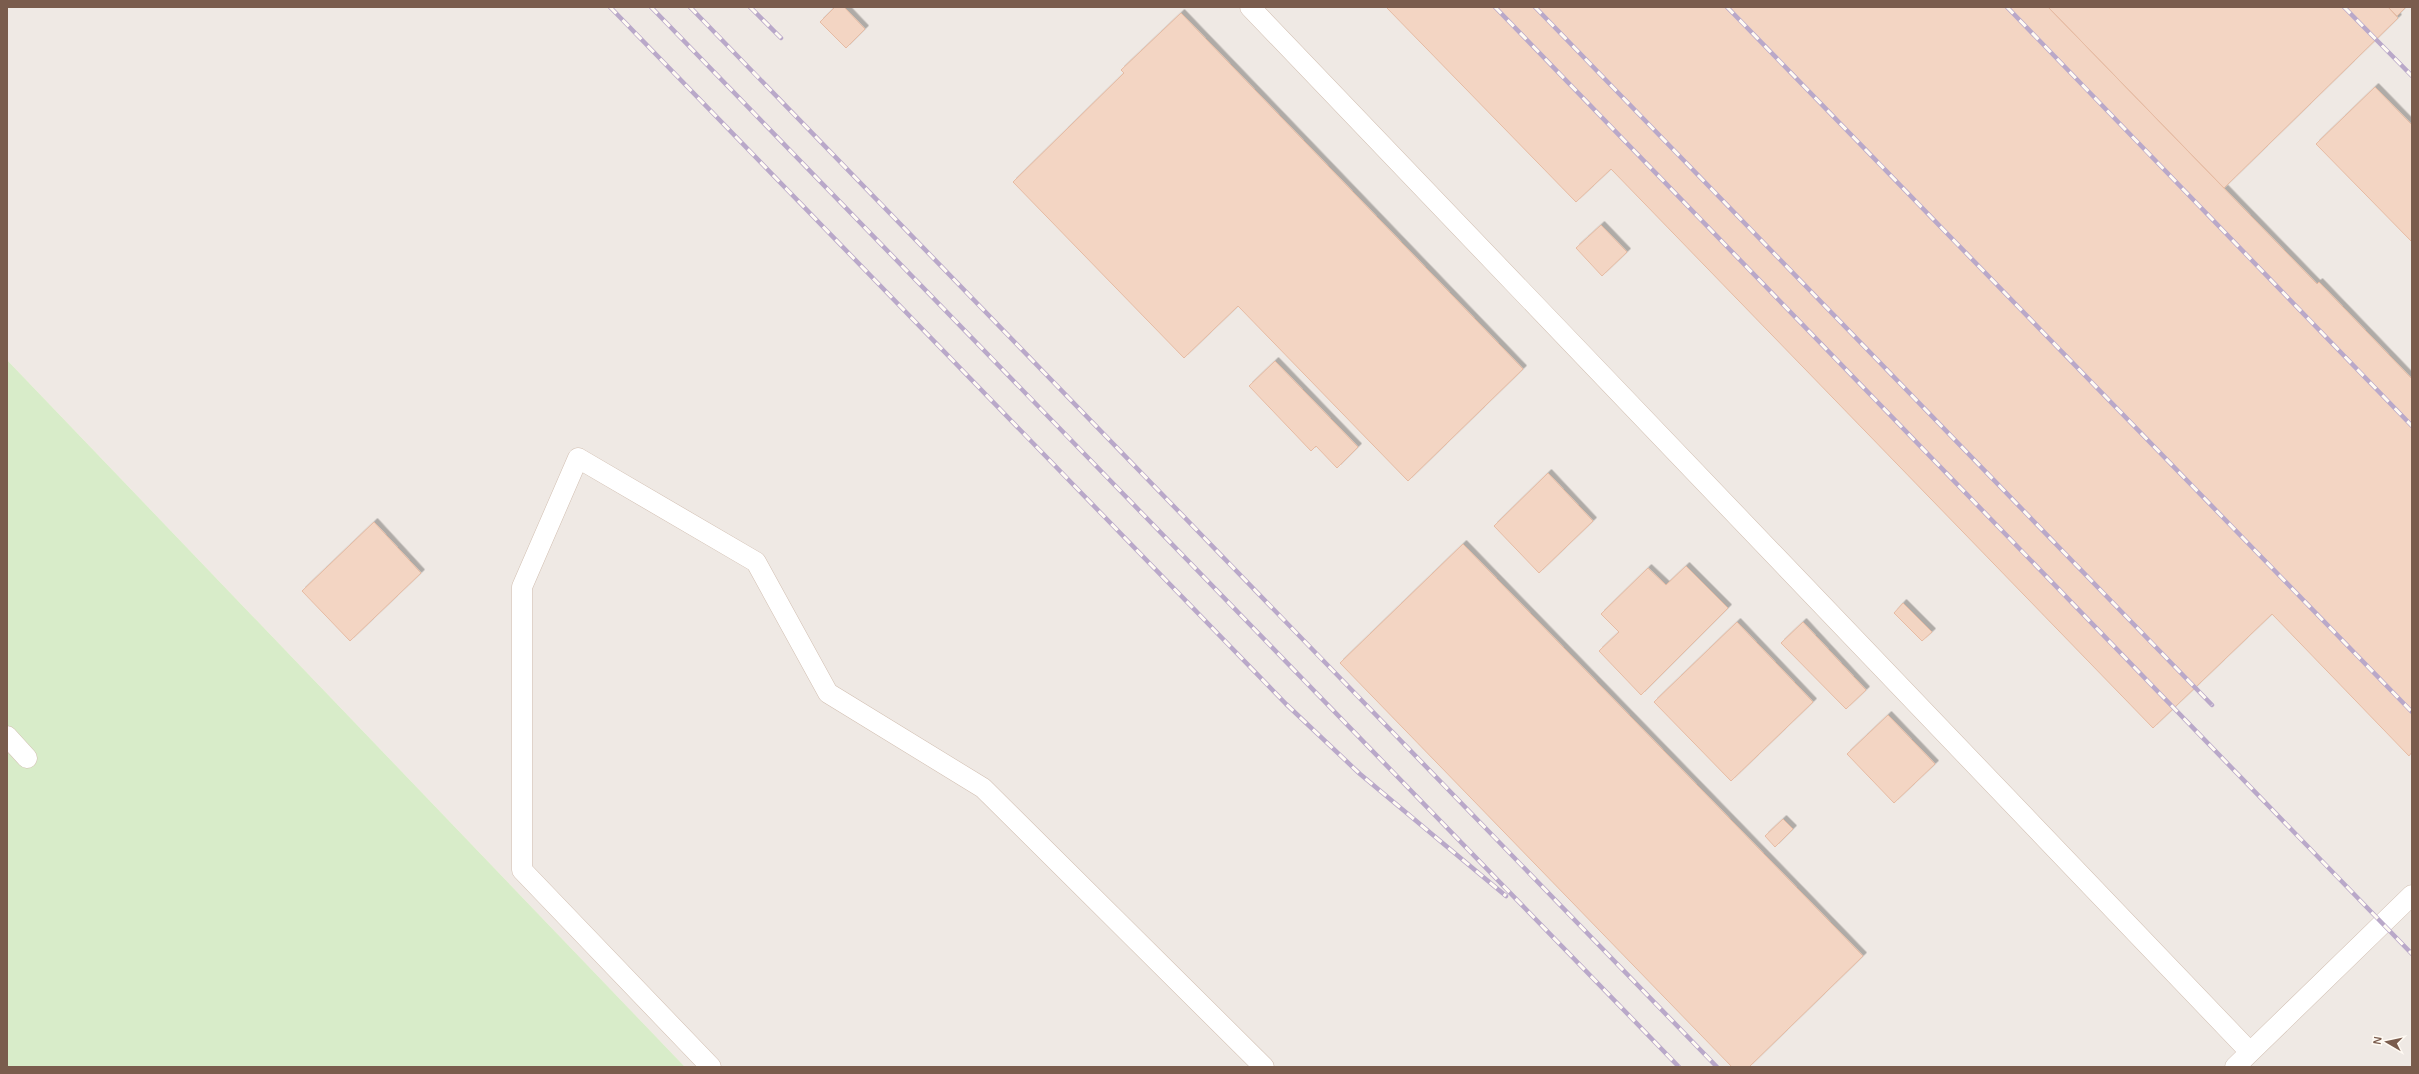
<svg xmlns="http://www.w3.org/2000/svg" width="2419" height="1074" viewBox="0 0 2419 1074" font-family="Helvetica,sans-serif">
<defs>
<filter id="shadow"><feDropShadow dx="3.5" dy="-3.5" stdDeviation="0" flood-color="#0004"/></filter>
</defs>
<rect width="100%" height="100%" fill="#fdf6ec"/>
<!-- industrial -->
<path fill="#efe9e4" d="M 7,7 L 2412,7 L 2412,1067 L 685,1067 L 7,360 Z"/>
<!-- green -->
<path fill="#d8ecc9" d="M 7,360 L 685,1067 L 7,1067 Z"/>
<!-- building -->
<path fill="#f3d5c3" stroke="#e6bba3" filter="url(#shadow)" d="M 835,7 L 844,7 L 865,29 L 846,48 L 820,22 Z
M 1386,7 L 2048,7 L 2317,284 L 2319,282 L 2412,379 L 2412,752 L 2409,756 L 2272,614 L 2153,728 L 1611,169 L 1576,202 Z
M 2048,7 L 2388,7 L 2398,18 L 2224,188 Z
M 2388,7 L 2406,7 L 2397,16 Z
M 1181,13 L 1523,369 L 1408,481 L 1238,306 L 1184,358 L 1013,182 L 1124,73 L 1121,70 Z
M 2375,87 L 2412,125 L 2412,242 L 2316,144 Z
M 1601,225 L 1627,252 L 1602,276 L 1576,248 Z
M 1275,361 L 1358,447 L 1337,468 L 1316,446 L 1311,451 L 1249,386 Z
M 1548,473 L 1593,521 L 1539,573 L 1494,526 Z
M 374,522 L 421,573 L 350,641 L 302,591 Z
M 1463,544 L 1863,956 L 1749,1067 L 1732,1067 L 1340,663 Z
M 1686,566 L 1728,608 L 1641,695 L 1599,651 L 1619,632 L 1601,614 L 1648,568 L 1666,585 Z
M 1903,603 L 1932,632 L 1922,641 L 1894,613 Z
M 1737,622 L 1813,702 L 1731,781 L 1654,702 Z
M 1803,622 L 1866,690 L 1846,709 L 1781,643 Z
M 1888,715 L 1935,764 L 1894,803 L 1847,754 Z
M 1783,819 L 1793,829 L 1775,847 L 1765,836 Z"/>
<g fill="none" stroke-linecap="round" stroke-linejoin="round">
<defs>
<path id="service" d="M 1250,7 L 2250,1052
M 7,736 L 27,758
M 711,1067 L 522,870 L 522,587 L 578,458 L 756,562 L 828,693 L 983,788 L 1264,1067
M 2235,1067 L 2412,895"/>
</defs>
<!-- service casing -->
<use href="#service" stroke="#d1beb0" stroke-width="21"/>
<!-- service -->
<use href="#service" stroke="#fff" stroke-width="20"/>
<defs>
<path id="rail" d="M 610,7 L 1286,704 L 1360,774 L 1506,896
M 651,7 L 1679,1067
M 690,7 L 1717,1067
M 750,7 L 781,38
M 1495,7 L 2412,954
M 1535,7 L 2212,705
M 1727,7 L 2412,712
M 2007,7 L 2412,426
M 2344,7 L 2412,76"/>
</defs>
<!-- rail casing -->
<use href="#rail" stroke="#b9a8c9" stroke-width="4.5"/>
<!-- rail -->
<use href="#rail" stroke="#fffaf3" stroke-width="3" stroke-dasharray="9" stroke-linecap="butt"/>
</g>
<!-- border -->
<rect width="2419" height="1074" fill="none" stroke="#7a5c4d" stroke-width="16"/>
<!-- north arrow -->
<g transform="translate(2387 1042) rotate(279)" stroke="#fffaf3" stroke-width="3" paint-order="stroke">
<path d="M0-3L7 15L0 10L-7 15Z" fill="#7a5c4d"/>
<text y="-6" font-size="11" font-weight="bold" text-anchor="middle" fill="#7a5c4d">N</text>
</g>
</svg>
